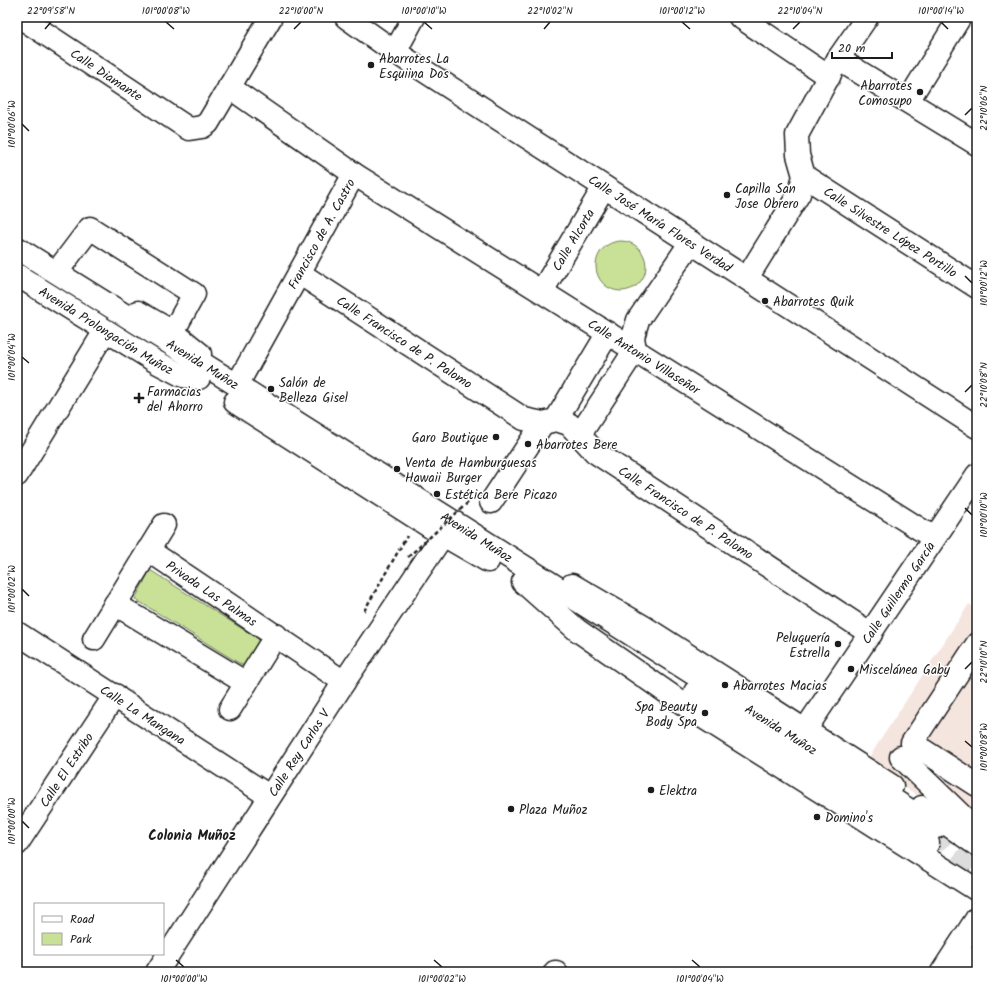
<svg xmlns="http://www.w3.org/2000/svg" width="994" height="989" viewBox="0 0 994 989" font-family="Kalam,sans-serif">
<rect width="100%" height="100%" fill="#fff"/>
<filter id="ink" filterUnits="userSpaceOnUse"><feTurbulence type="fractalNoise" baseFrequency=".025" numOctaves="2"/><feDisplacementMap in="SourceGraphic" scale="8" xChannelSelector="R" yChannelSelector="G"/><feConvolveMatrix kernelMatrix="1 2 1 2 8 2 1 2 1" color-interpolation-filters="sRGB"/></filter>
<g filter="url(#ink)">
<!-- built -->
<path fill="#f5e5df" d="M 969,604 L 977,609 L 977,834 L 866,762 Z"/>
<!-- green -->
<path fill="#c8e197" stroke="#727e5a" d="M596 266a25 25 0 1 1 50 0a25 25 0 1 1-50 0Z
M 150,570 L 263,642 L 247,668 L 135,599 Z"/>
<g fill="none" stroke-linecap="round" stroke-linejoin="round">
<!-- major-tunnel -->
<path stroke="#ddd" stroke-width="22" stroke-dasharray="22 11" stroke-linecap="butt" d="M 936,827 L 955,851 L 977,869"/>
<defs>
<g id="minor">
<path id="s1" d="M 20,17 L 189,129 L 202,127 L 208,123 L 271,17"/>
<path id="s2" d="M 346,17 L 395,52 L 977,427"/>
<path d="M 740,17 L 829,77"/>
<path d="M 395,52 L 414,17"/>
<path d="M 838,59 L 977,144"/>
<path id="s3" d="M 229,87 L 354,174 L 934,538"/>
<path d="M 908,101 L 960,17"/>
<path id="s4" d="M 804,176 L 977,287"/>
<path d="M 62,265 L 90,228 L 194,294 L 173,332"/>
<path id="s5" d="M 299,273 L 524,419 L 543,423 L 556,420 L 569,424 L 595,452 L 871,634"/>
<path id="s6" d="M 17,275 L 158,363 L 183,376 L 199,378"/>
<path d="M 747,278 L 799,194 L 804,176 L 798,155 L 797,135 L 838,59 L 867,17"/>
<path id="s7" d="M 542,291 L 604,187"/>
<path d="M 138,312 L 173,332 L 200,354"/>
<path d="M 635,350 L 633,337 L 638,320 L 691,242"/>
<path id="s8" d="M 237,385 L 354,174"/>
<path d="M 556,420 L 608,333"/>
<path d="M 579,436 L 635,350"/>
<path d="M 17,475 L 105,331"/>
<path d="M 491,502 L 543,423"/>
<path id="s9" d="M 148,550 L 344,682"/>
<path d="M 523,582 L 577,630 L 698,714 L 977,890"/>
<path d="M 572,585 L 644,627 L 892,786"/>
<path d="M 115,604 L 246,683"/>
<path id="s10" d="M 17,633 L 269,796"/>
<path d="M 94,639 L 164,525"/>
<path d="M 977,644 L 912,743 L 977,785"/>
<path d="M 230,709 L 276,635"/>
<path id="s11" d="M 805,730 L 977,475"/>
<path d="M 901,757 L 965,819 L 971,840"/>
<path d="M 922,807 L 977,845"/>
<path id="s12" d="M 17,844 L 115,695"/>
<path id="s13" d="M 157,972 L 344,682 L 443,535"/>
<path d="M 555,972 L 556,972"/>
<path d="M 947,972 L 977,957"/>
</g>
<g id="major">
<path id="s14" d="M 17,248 L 237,385 L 936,827"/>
<path d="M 235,402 L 443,535 L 488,561"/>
<path d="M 695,692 L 928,843"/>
<path d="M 942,972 L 977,918"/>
</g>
</defs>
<!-- minor casing -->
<use href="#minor" stroke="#1c1c1c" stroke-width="25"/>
<!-- major casing -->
<use href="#major" stroke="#1c1c1c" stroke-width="25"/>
<!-- path -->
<path stroke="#1c1c1c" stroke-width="2.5" stroke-dasharray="4 3" stroke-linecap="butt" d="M 364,611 L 407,536"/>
<!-- minor -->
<use href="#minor" stroke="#fff" stroke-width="22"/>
<!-- major -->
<use href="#major" stroke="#fff" stroke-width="22"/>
<!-- path-bridge -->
<path stroke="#1c1c1c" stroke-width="2.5" stroke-dasharray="4 3" stroke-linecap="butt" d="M 408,557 L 473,498"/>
</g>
</g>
<!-- ticks -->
<path fill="none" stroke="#1c1c1c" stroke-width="1.5" d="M 166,22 L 174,29M 424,22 L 432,29M 682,22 L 690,29M 941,22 L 948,29M 45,29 L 51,22M 294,29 L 301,22M 544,29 L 550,22M 793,29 L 800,22M 965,115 L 972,108M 22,124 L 29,131M 965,276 L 972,283M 22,357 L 29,363M 965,392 L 972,385M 965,508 L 972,515M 22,589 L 29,596M 965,669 L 972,662M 965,741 L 972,747M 22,821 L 29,828M 176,960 L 184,967M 434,960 L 442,967M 692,960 L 700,967"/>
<!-- markers -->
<g fill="#1c1c1c" stroke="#fff" stroke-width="1.5">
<circle cx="371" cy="65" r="4"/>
<circle cx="920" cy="92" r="4"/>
<circle cx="727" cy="195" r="4"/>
<circle cx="765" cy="301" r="4"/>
<circle cx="271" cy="389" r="4"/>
<path d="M137 392h4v4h4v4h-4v4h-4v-4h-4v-4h4z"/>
<circle cx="496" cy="437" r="4"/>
<circle cx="528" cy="444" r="4"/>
<circle cx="397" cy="469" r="4"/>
<circle cx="437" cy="494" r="4"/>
<circle cx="838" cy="644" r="4"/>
<circle cx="851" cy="669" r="4"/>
<circle cx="725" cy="685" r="4"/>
<circle cx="705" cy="713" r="4"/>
<circle cx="651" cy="790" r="4"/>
<circle cx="511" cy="809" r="4"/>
<circle cx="817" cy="817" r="4"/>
</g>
<g text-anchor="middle" stroke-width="3" stroke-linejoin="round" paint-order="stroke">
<!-- poi labels -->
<g font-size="13" fill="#1c1c1c" stroke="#fff" text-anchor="start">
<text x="379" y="63">Abarrotes La<tspan x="379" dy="15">Esquiina Dos</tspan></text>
<text x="912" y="90" text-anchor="end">Abarrotes<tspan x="912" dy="15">Comosupo</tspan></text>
<text x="735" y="193">Capilla San<tspan x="735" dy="15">Jose Obrero</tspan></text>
<text x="773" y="306">Abarrotes Quik</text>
<text x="279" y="387">Salón de<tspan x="279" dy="15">Belleza Gisel</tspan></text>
<text x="147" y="396">Farmacias<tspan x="147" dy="15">del Ahorro</tspan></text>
<text x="488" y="442" text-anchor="end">Garo Boutique</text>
<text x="536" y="449">Abarrotes Bere</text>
<text x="405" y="467">Venta de Hamburguesas<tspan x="405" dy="15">Hawaii Burger</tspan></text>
<text x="445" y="499">Estética Bere Picazo</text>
<text x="830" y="642" text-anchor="end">Peluquería<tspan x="830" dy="15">Estrella</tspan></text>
<text x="859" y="674">Miscelánea Gaby</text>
<text x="733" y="690">Abarrotes Macias</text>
<text x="697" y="711" text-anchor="end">Spa Beauty<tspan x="697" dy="15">Body Spa</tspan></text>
<text x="659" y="795">Elektra</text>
<text x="519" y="814">Plaza Muñoz</text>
<text x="825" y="822">Domino's</text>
</g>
<!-- street labels -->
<g font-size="13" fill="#1c1c1c" stroke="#fff">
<text dy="5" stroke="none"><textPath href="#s1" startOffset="104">Calle Diamante</textPath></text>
<text dy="5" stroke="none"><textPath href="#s2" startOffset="376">Calle José María Flores Verdad</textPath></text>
<text dy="5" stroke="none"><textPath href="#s4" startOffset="103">Calle Silvestre López Portillo</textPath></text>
<text dy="5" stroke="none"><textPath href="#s8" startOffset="173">Francisco de A. Castro</textPath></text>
<text dy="5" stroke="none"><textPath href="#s7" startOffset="60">Calle Alcorta</textPath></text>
<text dy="5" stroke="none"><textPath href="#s6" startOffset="105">Avenida Prolongación Muñoz</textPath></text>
<text dy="5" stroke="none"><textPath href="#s5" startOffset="126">Calle Francisco de P. Palomo</textPath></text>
<text dy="5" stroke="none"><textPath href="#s3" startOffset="495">Calle Antonio Villaseñor</textPath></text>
<text dy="5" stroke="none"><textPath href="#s14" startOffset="219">Avenida Muñoz</textPath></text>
<text dy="5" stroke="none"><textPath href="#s5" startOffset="462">Calle Francisco de P. Palomo</textPath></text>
<text dy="5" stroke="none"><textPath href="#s14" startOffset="543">Avenida Muñoz</textPath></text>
<text dy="5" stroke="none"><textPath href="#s9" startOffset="77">Privada Las Palmas</textPath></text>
<text dy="5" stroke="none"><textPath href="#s11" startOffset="166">Calle Guillermo García</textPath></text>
<text dy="5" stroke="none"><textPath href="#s10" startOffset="150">Calle La Mangana</textPath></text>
<text dy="5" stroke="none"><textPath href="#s14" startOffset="903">Avenida Muñoz</textPath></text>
<text dy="5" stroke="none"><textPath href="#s13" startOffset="261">Calle Rey Carlos V</textPath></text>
<text dy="5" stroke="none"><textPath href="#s12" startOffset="89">Calle El Estribo</textPath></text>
</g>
<!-- neighbourhood labels -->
<g font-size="14" font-weight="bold" fill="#1c1c1c" stroke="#fff">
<text x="192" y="840">Colonia Muñoz</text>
</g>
</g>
<!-- margin -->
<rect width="994" height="989" fill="none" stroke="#fff" stroke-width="44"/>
<!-- legend -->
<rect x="34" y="903" width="130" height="52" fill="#ffffff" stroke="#a4a4a4"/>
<rect x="42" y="916" width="20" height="6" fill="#ffffff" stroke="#a4a4a4"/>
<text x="70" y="923" font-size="12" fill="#1c1c1c">Road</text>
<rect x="42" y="933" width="20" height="12" fill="#c8e197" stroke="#a4a4a4"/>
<text x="70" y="943" font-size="12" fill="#1c1c1c">Park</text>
<!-- scale -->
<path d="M832 52v6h60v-6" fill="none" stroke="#1c1c1c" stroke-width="2"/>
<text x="838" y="52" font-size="12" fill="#1c1c1c" stroke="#ffffff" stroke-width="3" paint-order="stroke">20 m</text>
<rect x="22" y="22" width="950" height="945" fill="none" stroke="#1c1c1c" stroke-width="1.5"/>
<g font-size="10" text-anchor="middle" fill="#1c1c1c">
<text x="51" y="14">22°09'58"N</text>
<text x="166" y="14">101°00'08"W</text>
<text x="301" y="14">22°10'00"N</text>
<text x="424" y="14">101°00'10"W</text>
<text x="550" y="14">22°10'02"N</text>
<text x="682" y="14">101°00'12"W</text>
<text x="800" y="14">22°10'04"N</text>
<text x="941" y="14">101°00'14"W</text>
<text transform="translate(983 108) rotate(-90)" y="4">22°10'06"N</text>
<text transform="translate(11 124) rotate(-90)" y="4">101°00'06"W</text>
<text transform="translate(983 283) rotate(-90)" y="4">101°00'12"W</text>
<text transform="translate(11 357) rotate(-90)" y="4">101°00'04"W</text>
<text transform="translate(983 385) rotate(-90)" y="4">22°10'08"N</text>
<text transform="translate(983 515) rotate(-90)" y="4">101°00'10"W</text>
<text transform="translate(11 589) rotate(-90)" y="4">101°00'02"W</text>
<text transform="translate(983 662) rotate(-90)" y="4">22°10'10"N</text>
<text transform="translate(983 747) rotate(-90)" y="4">101°00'08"W</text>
<text transform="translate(11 821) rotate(-90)" y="4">101°00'00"W</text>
<text x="184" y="982">101°00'00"W</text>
<text x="442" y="982">101°00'02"W</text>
<text x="700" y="982">101°00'04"W</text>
</g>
</svg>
